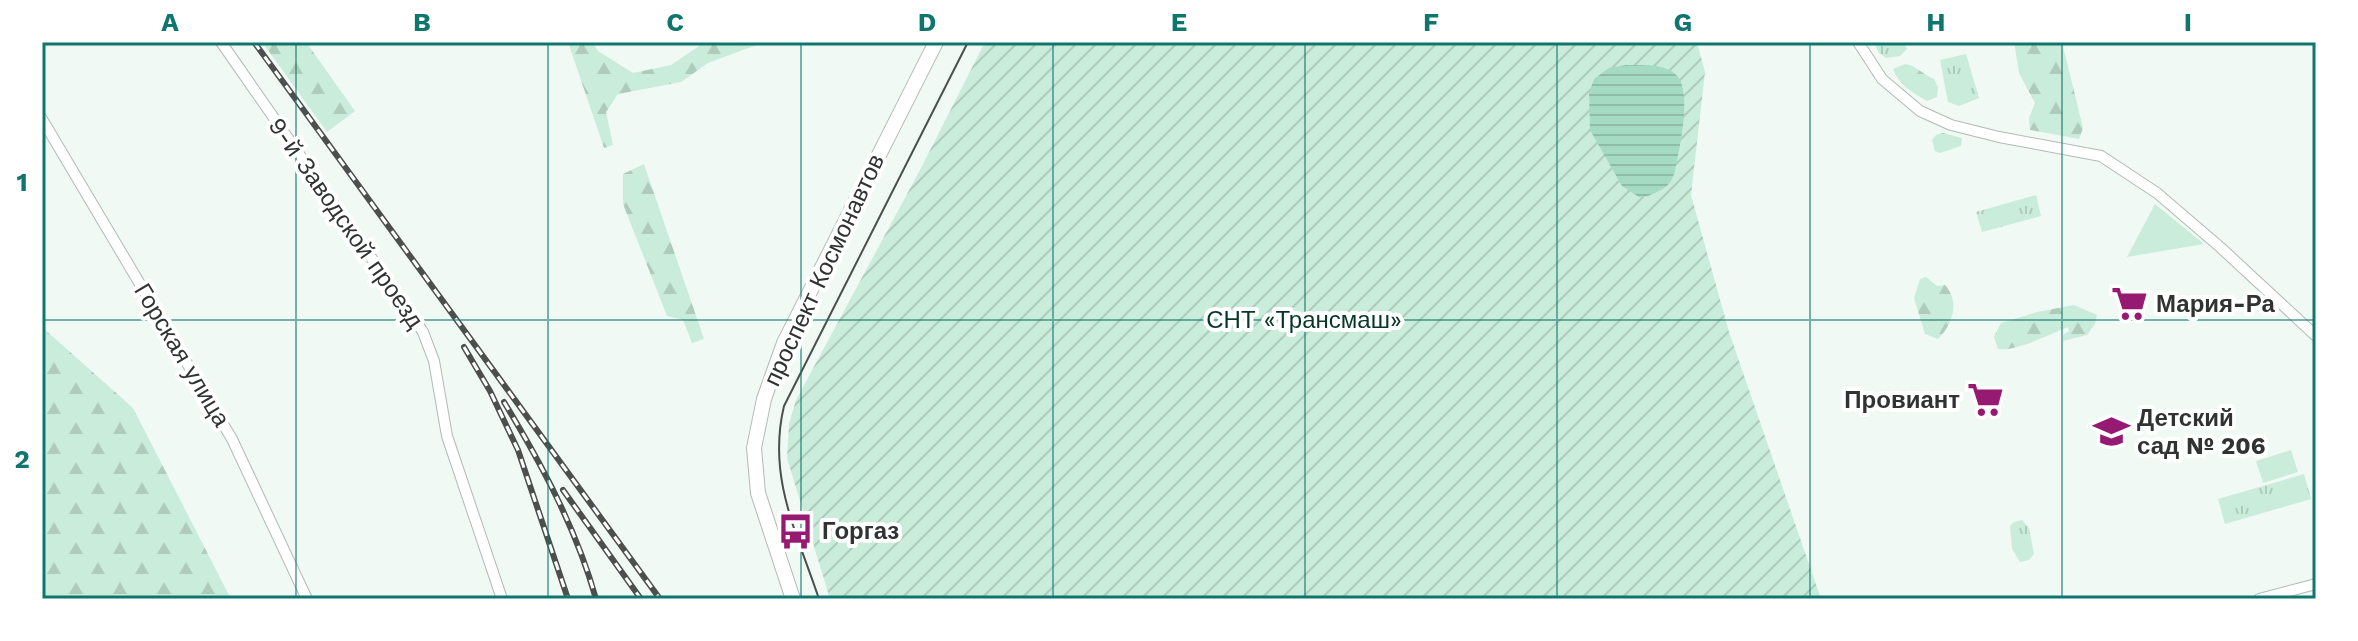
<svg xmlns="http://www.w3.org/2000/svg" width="2358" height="641" viewBox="0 0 2358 641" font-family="'Work Sans',sans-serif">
<defs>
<pattern id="forest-firs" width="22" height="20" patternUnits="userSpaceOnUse" patternTransform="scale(2)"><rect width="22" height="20" fill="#caecdb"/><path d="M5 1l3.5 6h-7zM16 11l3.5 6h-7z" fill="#aecbbc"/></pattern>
<pattern id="park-tufts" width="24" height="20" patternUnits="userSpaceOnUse" patternTransform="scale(2)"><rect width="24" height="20" fill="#caecdb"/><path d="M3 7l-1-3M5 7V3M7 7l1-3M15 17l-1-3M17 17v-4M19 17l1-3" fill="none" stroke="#aecbbc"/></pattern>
<pattern id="garden-furrows" width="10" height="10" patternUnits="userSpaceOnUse" patternTransform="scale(2)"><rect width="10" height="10" fill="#caecdb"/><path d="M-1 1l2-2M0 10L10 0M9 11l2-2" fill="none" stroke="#aecbbc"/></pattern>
<pattern id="water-rules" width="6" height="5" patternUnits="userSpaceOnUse" patternTransform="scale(2)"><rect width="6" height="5" fill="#a4dbc2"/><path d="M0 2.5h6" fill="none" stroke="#8ebca7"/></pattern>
</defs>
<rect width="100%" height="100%" fill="#f1f9f5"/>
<!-- grass -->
<path fill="#caecdb" d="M 2155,204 L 2204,244 L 2127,257 Z
M 2291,450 L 2298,472 L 2263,483 L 2256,461 Z"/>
<!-- forest -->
<path fill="url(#forest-firs)" d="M 262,42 L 306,42 L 355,111 L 327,132 Z
M 568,42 L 592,42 L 598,51 L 633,73 L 671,65 L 705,42 L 765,42 L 708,63 L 681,82 L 618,94 L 606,112 L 613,145 L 604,148 Z
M 2014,42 L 2062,42 L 2083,128 L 2079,139 L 2030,130 L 2029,118 L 2035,103 L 2019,73 Z
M 1905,64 C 1916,65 1923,75 1934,79 L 1938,87 L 1937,97 L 1927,101 C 1913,93 1898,84 1893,69 Z
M 1943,133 L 1962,138 L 1961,146 L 1940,153 L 1935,151 L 1932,140 L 1936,135 Z
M 644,164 L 704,339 L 692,343 L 683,320 L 667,316 L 623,204 L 623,174 Z
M 1926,277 L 1937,286 L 1945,285 C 1960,302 1953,324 1938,339 L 1925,334 L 1914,298 L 1920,279 Z
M 2074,305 L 2097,315 L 2095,324 L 2087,335 L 2063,341 L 2063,335 L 2069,331 L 2068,327 C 2050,334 2015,352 1998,349 L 1994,337 L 2001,323 L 2037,312 Z
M 42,327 L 133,408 L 231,599 L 42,599 Z"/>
<!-- park -->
<path fill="url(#park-tufts)" d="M 1874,42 L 1904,42 L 1907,49 L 1900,56 L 1886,58 L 1879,53 Z
M 1966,54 L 1979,98 L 1959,106 L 1948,102 L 1940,60 Z
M 2036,195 L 2041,216 L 1982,232 L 1976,212 Z
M 2304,474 L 2311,499 L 2225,524 L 2218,499 Z
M 2022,520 L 2029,528 L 2034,554 L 2029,560 L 2020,562 L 2012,549 L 2010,526 L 2014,522 Z"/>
<!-- garden -->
<path fill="url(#garden-furrows)" d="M 985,42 L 1697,42 L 1705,72 L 1691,195 L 1729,332 L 1821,599 L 830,599 L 787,458 L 789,424 L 796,400 L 920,170 Z"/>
<!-- water -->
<path fill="url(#water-rules)" d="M 1626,65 C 1642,66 1663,63 1675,74 C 1694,89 1679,150 1675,172 L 1670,183 L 1663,189 L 1648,196 L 1639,197 L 1622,186 L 1590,130 L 1589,93 L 1594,79 L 1609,68 Z"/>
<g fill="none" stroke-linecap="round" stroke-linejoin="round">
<defs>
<path id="street" d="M 221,42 L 423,332 L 434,361 L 447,436 L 502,599
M 1858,42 L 1882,79 L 1920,111 L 1951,125 L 1999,137 L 2101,156 L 2157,193 L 2220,247 L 2316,336
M 42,119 L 232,439 L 307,599
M 2259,599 L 2316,584"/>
<path id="secondary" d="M 793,599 L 758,493 L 754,448 L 764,399 L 784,343 L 936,42"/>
</defs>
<!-- street casing -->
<use href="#street" stroke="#b2bab6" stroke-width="12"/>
<!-- secondary casing -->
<use href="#secondary" stroke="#b2bab6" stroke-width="16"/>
<!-- street -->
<use href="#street" stroke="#fff" stroke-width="10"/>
<!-- secondary -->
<use href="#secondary" stroke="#fff" stroke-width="14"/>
<!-- tram -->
<path stroke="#4b4f4d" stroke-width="2" d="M 819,599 C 797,533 767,477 784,406 L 968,42"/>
<defs>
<path id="rail" d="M 254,42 L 660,599
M 464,347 L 490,391 L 518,450 L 568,599
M 504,402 C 542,465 576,528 596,599
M 563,490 L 641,599"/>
</defs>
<!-- rail casing -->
<use href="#rail" stroke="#4b4f4d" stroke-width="6"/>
<!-- rail -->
<use href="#rail" stroke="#fff" stroke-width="3" stroke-dasharray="9" stroke-linecap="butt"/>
</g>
<!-- grid -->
<path fill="none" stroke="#0f766e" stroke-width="2" stroke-opacity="0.55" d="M 296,42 L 296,599M 548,42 L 548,599M 801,42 L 801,599M 1053,42 L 1053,599M 1305,42 L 1305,599M 1557,42 L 1557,599M 1810,42 L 1810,599M 2062,42 L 2062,599M 42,320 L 2316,320"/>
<!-- icons -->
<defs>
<symbol id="supermarket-bare" viewBox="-9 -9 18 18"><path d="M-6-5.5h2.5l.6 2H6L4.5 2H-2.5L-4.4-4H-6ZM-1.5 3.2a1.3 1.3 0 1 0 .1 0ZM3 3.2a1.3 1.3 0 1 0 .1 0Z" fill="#961972" stroke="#fff" stroke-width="2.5" paint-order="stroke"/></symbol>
<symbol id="school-bare" viewBox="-9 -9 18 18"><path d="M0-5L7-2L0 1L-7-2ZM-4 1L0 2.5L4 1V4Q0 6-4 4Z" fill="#961972" stroke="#fff" stroke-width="2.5" paint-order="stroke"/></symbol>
<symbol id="bus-bare" viewBox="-9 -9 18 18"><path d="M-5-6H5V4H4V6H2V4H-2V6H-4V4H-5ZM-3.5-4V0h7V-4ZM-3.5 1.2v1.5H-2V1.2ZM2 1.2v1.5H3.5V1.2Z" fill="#961972" stroke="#fff" stroke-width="2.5" paint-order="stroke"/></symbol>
</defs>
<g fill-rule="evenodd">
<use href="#supermarket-bare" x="2104" y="278" width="51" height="51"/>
<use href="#supermarket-bare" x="1960" y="374" width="51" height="51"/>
<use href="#school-bare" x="2086" y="406" width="51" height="51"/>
<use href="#bus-bare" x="770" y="506" width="51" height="51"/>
</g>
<g text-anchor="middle" stroke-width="8" stroke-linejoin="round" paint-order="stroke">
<!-- street labels -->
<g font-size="24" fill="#303332" stroke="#fff">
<text transform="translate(346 223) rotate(55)" y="8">9-й Заводской проезд</text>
<text transform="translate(824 270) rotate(-65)" y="8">проспект Космонавтов</text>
<text transform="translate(182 355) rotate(59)" y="8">Горская улица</text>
</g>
<!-- poi labels -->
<g font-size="24" font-weight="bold" fill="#303332" stroke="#fff" text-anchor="start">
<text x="2156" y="312">Мария-Ра</text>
<text x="1960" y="408" text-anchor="end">Провиант</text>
<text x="2137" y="426">Детский<tspan x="2137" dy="28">сад № 206</tspan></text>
<text x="822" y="539">Горгаз</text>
</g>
<!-- park labels -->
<g font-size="24" fill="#063626" stroke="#fff">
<text x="1304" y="328">СНТ «Трансмаш»</text>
</g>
</g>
<!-- border -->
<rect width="2358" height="641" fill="none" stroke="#ffffff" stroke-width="88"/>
<rect x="44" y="44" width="2270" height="553" fill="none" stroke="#0f766e" stroke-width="3"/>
<g font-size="26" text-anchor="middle" font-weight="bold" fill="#0f766e">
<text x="170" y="31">A</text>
<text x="422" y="31">B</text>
<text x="675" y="31">C</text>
<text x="927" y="31">D</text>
<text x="1179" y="31">E</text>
<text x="1431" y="31">F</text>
<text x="1683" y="31">G</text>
<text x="1936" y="31">H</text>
<text x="2188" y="31">I</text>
<text x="22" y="191">1</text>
<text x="22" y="468">2</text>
</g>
</svg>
